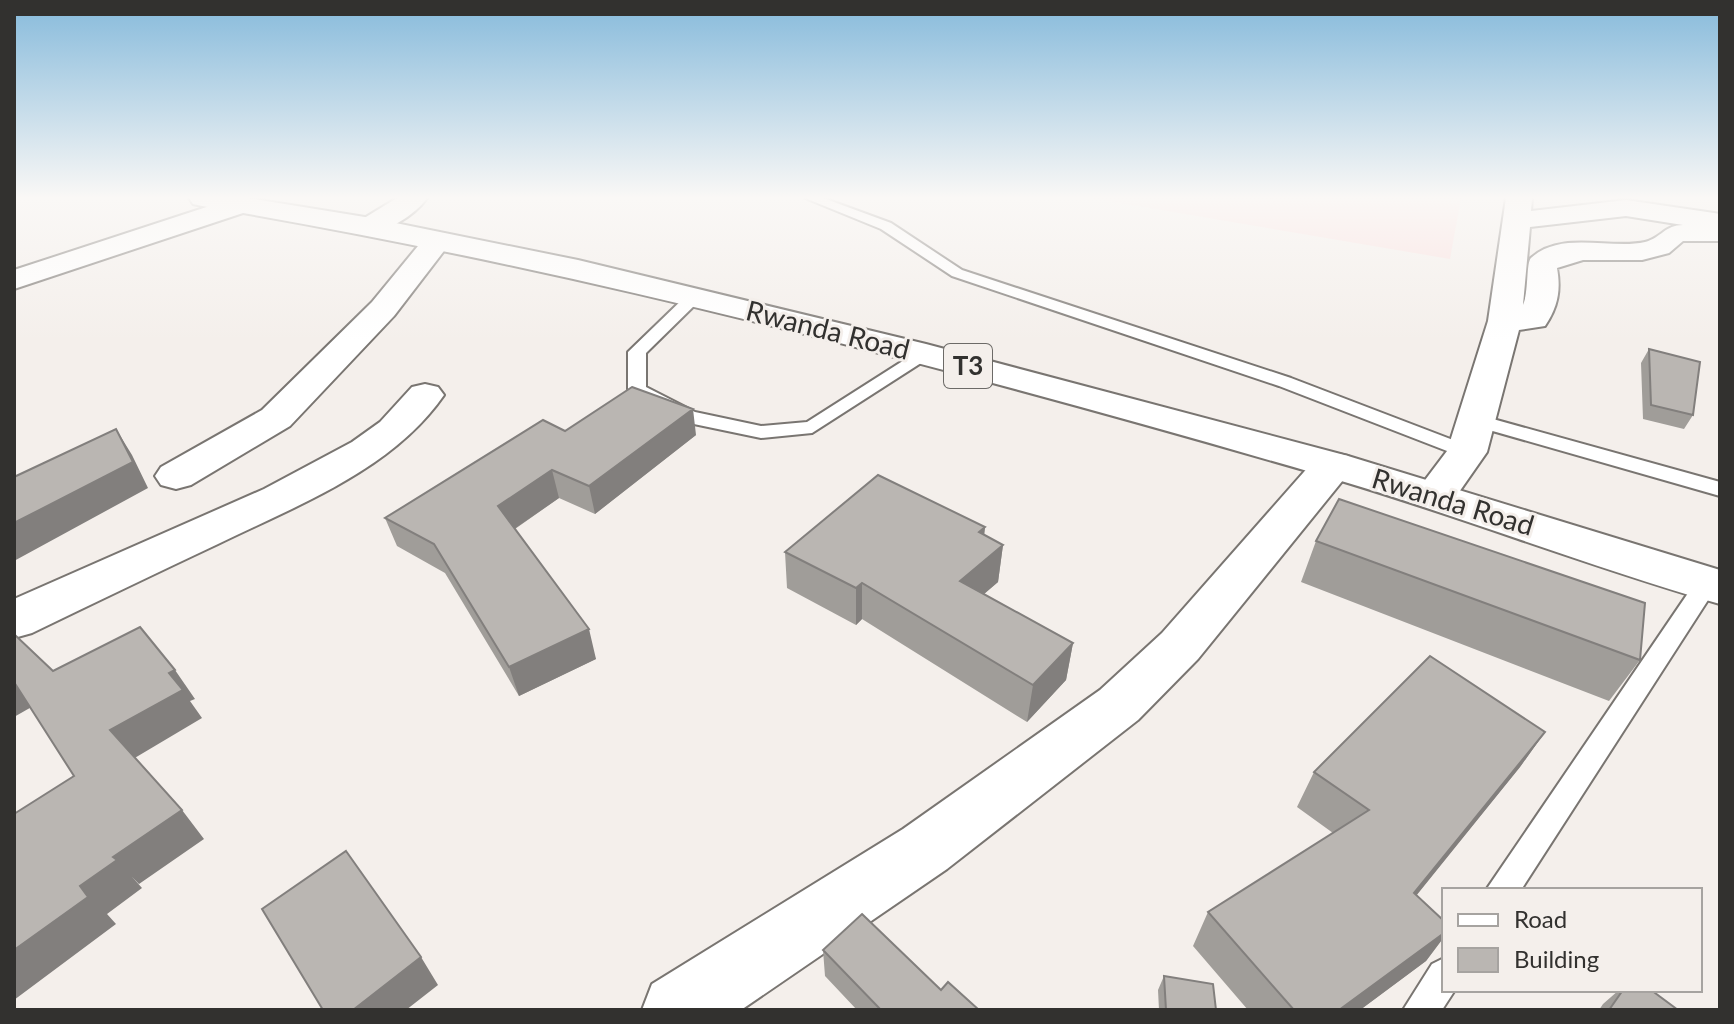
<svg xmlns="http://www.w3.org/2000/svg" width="1734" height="1024" viewBox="0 0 1734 1024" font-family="Lato,sans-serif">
<rect width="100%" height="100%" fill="#f4efeb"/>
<!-- industrial -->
<path fill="#fadfde" d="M 1091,198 L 1461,198 L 1450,259 Z"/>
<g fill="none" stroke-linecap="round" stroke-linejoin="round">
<defs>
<path id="lane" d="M 805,198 L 823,198 L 891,223 L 962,270 L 1291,378 L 1474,448 L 1477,452 L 1467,458 L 1460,456 L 1279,386 L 952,276 L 881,229 Z
M 693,293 L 699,295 L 699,301 L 646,353 L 646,387 L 695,412 L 761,426 L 807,422 L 920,350 L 932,350 L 935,354 L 812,433 L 761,438 L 689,423 L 630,393 L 628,389 L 628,352 L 687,295 Z
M 1475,414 L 1720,482 L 1720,496 L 1468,424 L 1465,420 Z
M 1707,575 L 1715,577 L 1719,583 L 1521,890 L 1486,890 L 1699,577 Z
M 1444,958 L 1444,990 L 1455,990 L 1442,1010 L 1403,1010 L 1432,964 Z"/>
<path id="street" d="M 234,198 L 249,198 L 256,204 L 252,210 L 14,289 L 14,270 Z
M 397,198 L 427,198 C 415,215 382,237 361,232 L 357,226 L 361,220 Z
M 1506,198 L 1532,198 L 1531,211 L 1626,200 L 1714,213 L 1720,214 L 1720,241 L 1683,241 L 1669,253 L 1642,260 L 1583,260 L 1557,268 C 1561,290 1558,307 1545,326 L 1519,330 L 1487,452 L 1450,505 L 1435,509 L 1420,505 L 1413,496 L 1447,451 L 1488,321 ZM 1626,216 L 1683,225 C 1665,225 1661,238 1645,242 C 1611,250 1561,230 1531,258 C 1526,263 1529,291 1523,305 L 1530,227 Z
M 437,232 L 447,235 L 451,241 L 447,247 L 394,316 L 290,426 L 191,485 L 176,489 L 161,485 L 155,476 L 161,467 L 262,410 L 372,302 L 427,235 Z
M 425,384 L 438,387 L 444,395 C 392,470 298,505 218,544 C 156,573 94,603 32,633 L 14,638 L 14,599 L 264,489 L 352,442 L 380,422 L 412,387 Z
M 1333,453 L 1348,456 L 1354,465 L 1348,474 L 1198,659 L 1138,720 L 947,869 L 741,1010 L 642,1010 L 652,984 L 903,829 L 1100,690 L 1162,633 L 1318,456 Z"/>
<path id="highway" d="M 189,198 L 248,198 L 371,218 L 578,260 L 926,344 L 1348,456 L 1720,570 L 1720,604 C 1583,565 1451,512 1314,473 C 948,367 578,269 202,206 L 193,204 Z"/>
</defs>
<!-- lane casing -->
<use href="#lane" stroke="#797571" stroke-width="4"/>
<!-- street casing -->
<use href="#street" stroke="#797571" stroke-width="4"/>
<!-- highway casing -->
<use href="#highway" stroke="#797571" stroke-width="4"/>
<!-- lane -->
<use href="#lane" fill="#fff" fill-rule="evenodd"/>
<!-- street -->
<use href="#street" fill="#fff" fill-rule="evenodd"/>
<!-- highway -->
<use href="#highway" fill="#fff" fill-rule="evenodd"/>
</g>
<!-- wall -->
<path fill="#a09d99" d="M 1649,349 L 1693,415 L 1684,429 L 1643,419 L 1641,363 Z
M 565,431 L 696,435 L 595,514 L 559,498 L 515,529 L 596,659 L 519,696 L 445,573 L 397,546 L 385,518 Z
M 985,527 L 984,535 L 1003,545 L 998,582 L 984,594 L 1073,643 L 1066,680 L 1027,722 L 862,619 L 856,625 L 787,588 L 785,552 Z
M 1316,541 L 1640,660 L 1609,701 L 1301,582 Z
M 1545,732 L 1520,767 L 1416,895 L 1444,921 L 1444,937 L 1426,961 L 1360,1010 L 1248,1010 L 1193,946 L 1208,912 L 1333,833 L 1297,807 L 1314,772 Z
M 823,950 L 941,990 L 979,1010 L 857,1010 L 825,976 Z
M 1164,976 L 1216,1010 L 1159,1010 L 1158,990 Z
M 1619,990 L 1651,990 L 1678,1010 L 1599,1010 L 1603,1004 Z"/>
<!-- shaded-wall -->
<path fill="#827f7d" d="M 693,409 L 696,435 L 595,514 L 589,486 Z
M 116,429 L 132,455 L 148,488 L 14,561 L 14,523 Z
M 552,470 L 559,498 L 507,534 L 498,506 Z
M 985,527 L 981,563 L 1003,545 L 998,582 L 957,617 L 960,581 L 979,532 Z
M 862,583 L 862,619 L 856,625 L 856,588 Z
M 589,629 L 596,659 L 519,696 L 509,667 Z
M 1073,643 L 1066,680 L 1027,722 L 1033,685 Z
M 175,670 L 195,699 L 190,701 L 202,718 L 133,759 L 110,730 L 169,673 Z
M 14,681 L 35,705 L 14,717 Z
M 1545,732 L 1520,767 L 1391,927 L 1414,893 Z
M 182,810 L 204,839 L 139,884 L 113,857 Z
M 117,860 L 142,888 L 107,914 L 116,924 L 14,1000 L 14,950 L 80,886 Z
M 1444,933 L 1444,937 L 1426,961 L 1360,1010 L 1339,1010 Z
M 421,957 L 438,985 L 406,1010 L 353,1010 Z"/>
<!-- building -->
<path fill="#bab6b2" stroke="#827f7d" stroke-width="2" d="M 1649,349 L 1700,362 L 1693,415 L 1651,405 Z
M 632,387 L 693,409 L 589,486 L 552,470 L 498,506 L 589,629 L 509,667 L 434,544 L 385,518 L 543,420 L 565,431 Z
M 116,429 L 133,462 L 14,523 L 14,477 Z
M 878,475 L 985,527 L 979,532 L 1003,545 L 960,581 L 1073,643 L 1033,685 L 862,583 L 856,588 L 785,552 Z
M 1339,499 L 1645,603 L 1640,660 L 1316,541 Z
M 140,627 L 175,670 L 169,673 L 183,690 L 110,730 L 182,810 L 113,857 L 117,860 L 80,886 L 88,897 L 14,950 L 14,814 L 74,776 L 14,682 L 14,634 L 53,671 Z
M 1430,656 L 1545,732 L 1414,893 L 1444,921 L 1444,933 L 1339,1010 L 1294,1010 L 1208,912 L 1369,810 L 1314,772 Z
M 346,851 L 421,957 L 353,1010 L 323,1010 L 262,909 Z
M 862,914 L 941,990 L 948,982 L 979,1010 L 881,1010 L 823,950 Z
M 1164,976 L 1213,984 L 1216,1010 L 1166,1010 Z
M 1623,990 L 1651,990 L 1678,1010 L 1609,1010 Z"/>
<!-- sky -->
<linearGradient id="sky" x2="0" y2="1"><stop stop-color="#86badb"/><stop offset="0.58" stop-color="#faf8f6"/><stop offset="1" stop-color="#faf8f6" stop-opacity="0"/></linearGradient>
<rect width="1734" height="341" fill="url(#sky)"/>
<g text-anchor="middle" stroke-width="6" stroke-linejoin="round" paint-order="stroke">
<!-- shield labels -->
<rect fill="#f4efeb" stroke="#6c6a67" stroke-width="2" x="944" y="344" width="48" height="44" rx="6"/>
<g font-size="26" font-weight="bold" fill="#32312f">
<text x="968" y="375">T3</text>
</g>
<!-- street labels -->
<g font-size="28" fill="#32312f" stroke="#f4efeb">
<text transform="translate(828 330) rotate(14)" y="10">Rwanda Road</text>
<text transform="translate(1453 502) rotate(17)" y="10">Rwanda Road</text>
</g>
</g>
<!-- border -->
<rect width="1734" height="1024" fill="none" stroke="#32312f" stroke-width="32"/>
<!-- legend -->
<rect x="1442" y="888" width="260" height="104" fill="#f4efeb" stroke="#a6a3a0" stroke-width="2"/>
<rect x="1458" y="914" width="40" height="12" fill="#ffffff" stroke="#a6a3a0" stroke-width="2"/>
<text x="1514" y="928" font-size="24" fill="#32312f">Road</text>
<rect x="1458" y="948" width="40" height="24" fill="#bab6b2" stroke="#a6a3a0" stroke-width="2"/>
<text x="1514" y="968" font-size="24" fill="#32312f">Building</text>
</svg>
